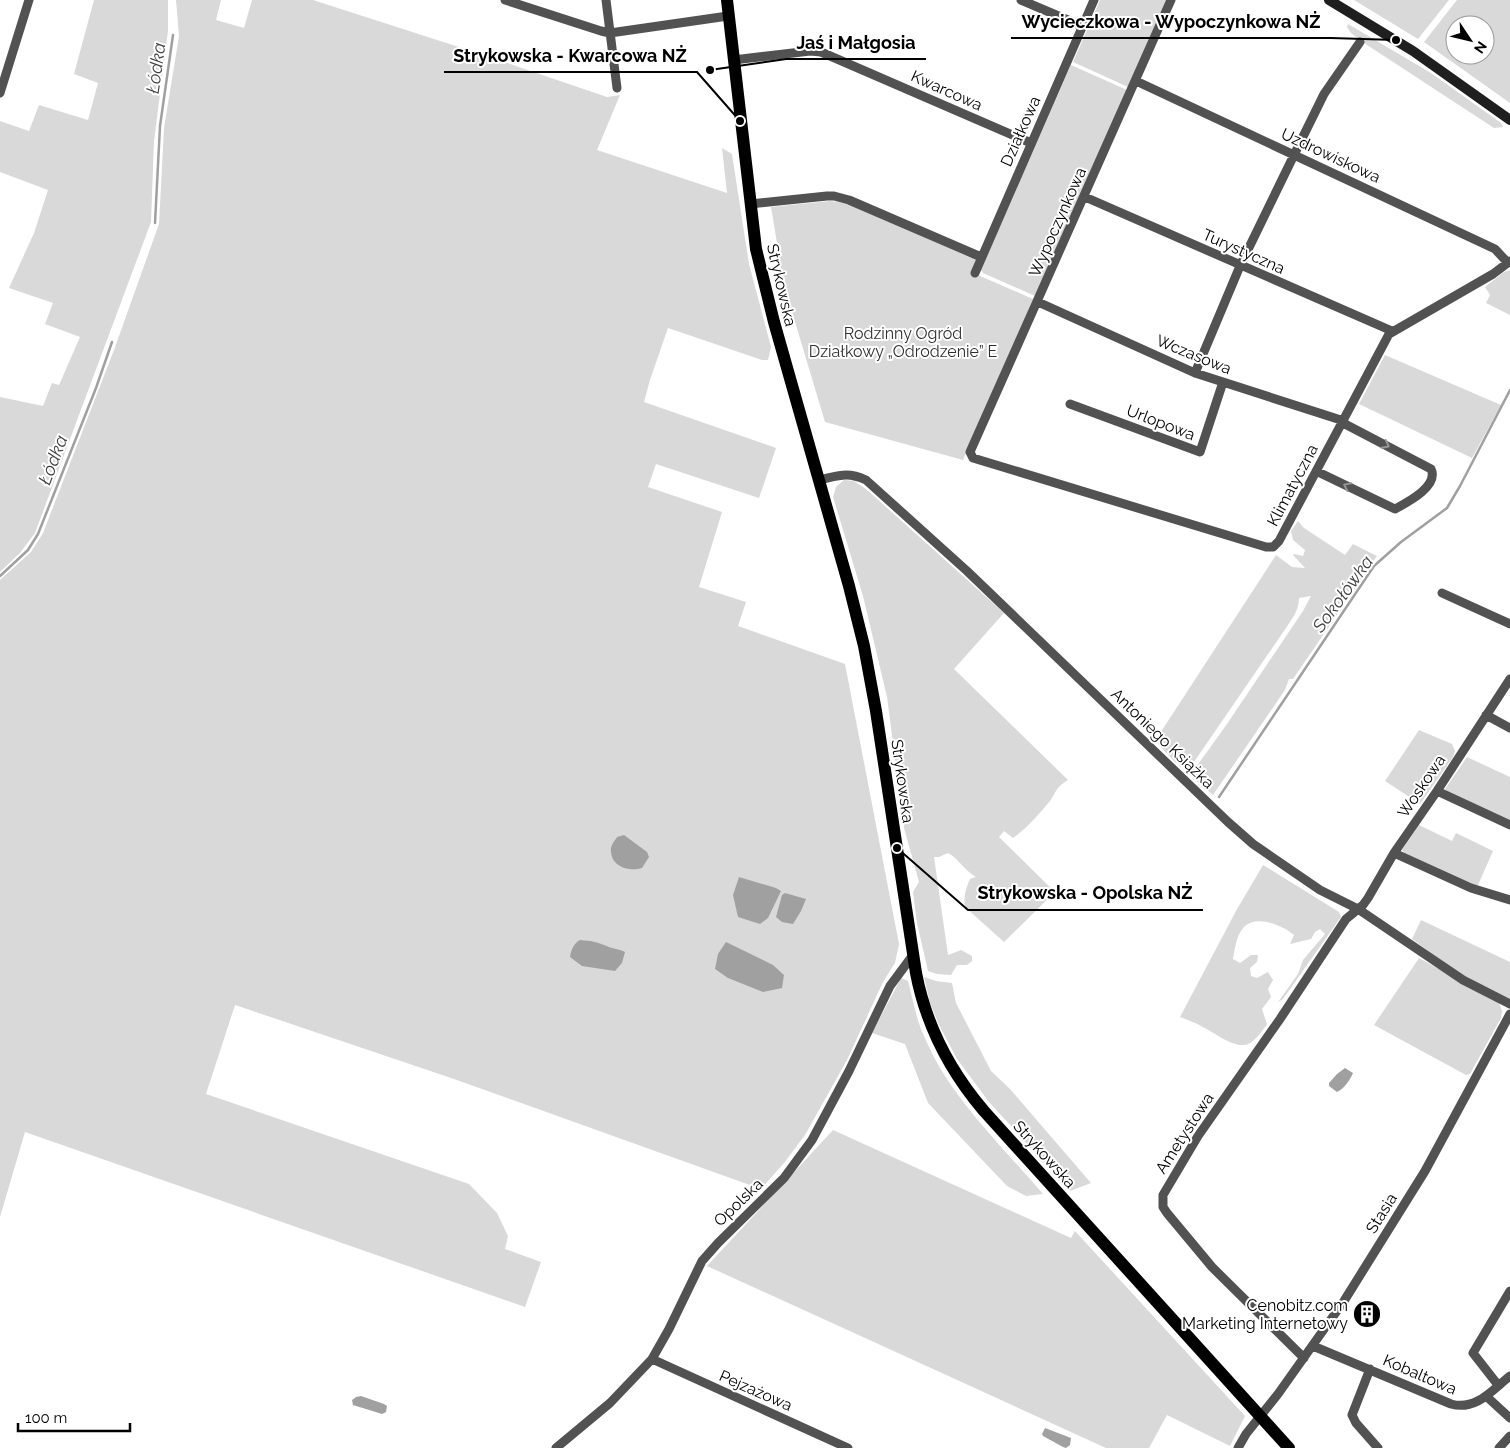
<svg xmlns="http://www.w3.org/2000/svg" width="1510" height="1448" viewBox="0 0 1510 1448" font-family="Raleway,sans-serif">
<rect width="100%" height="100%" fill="#fff"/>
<!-- green -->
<path fill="#d9d9d9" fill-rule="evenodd" d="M 94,0 L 168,0 L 168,31 L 154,141 L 151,222 L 35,533 L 20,553 L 0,572 L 0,397 L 43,406 L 52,383 L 59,385 L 80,337 L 45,324 L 53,303 L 9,288 L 34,233 L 48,190 L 0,172 L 0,121 L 29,131 L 39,105 L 88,120 L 98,83 L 74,74 Z
M 176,0 L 221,0 L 216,20 L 244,28 L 252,0 L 313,0 L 493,58 L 607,97 L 620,95 L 597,150 L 727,193 L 722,148 L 732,154 L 749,264 L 771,347 L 768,360 L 762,360 L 668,328 L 650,380 L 644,402 L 776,448 L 759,498 L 656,464 L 648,487 L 722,512 L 699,587 L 746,602 L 738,626 L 845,664 L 899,944 L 895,963 L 883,982 L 847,1060 L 805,1135 L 784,1163 L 761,1189 L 454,1079 L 235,1005 L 206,1094 L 469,1184 L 497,1213 L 508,1236 L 505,1249 L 541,1262 L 525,1307 L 25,1132 L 0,1217 L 0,580 L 31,552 L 43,533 L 114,350 L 159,224 L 164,128 L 179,36 Z
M 1100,0 L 1167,0 L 1128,87 L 1073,62 Z
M 1354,0 L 1449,0 L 1418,39 Z
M 1457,0 L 1510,0 L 1510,103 L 1424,42 ZM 1455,25 L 1485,25 L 1485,55 L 1455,55 Z
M 1348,24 L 1431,73 L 1501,123 L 1503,127 L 1494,128 L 1361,41 L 1351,33 L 1347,27 Z
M 1071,65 L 1127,90 L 1035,296 L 983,273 L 981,270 Z
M 830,201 L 846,203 L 976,260 L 971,272 L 1033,299 L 963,460 L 825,422 L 784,285 L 771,207 Z
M 1510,270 L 1510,315 L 1486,303 L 1490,295 L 1485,287 L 1504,272 Z
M 1385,355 L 1501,405 L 1472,458 L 1359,404 Z
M 844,480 L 854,481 L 866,489 L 1004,613 L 954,669 L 1068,780 C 1054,789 1058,790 1050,801 C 1039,814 1027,828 1013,838 L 1004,831 L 999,837 L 1055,892 L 1004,942 L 965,907 C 963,897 966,888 970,879 L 976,877 C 964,870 959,859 948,853 L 939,857 L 934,857 L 948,955 L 961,950 L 972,956 L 972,961 L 967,965 L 957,965 L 951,975 L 937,974 L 928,971 L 917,923 L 913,892 L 919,882 L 904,828 L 887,697 L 863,596 L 833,497 L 836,487 Z
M 1298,521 L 1304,528 L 1345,555 L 1353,544 L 1377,556 L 1293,679 L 1289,679 L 1285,690 L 1213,795 L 1196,781 L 1196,769 L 1199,763 L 1227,724 L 1303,611 L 1311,596 L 1299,598 C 1299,609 1294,616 1288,625 L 1194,762 L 1191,765 L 1176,763 L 1155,741 L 1276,555 L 1292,567 L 1305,568 L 1293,555 L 1294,554 L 1303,556 L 1305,550 L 1293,540 L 1291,531 Z
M 1419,730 L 1452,744 L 1455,751 L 1453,757 L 1420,804 L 1385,781 Z
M 1467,757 L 1510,777 L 1510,823 L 1447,791 L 1445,789 Z
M 1419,825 L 1452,841 L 1456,833 L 1493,851 L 1478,885 L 1474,886 L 1404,853 L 1402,850 Z
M 1263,865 L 1339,912 L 1341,917 L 1283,999 L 1278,1002 L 1298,974 L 1303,960 L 1325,934 L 1320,929 L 1315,932 L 1311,939 L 1290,944 L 1294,935 C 1282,925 1256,914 1243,928 C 1236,937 1235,948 1233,959 L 1240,963 L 1251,955 L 1258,955 L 1257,962 L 1250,968 L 1251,976 L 1257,978 L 1268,972 L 1273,980 L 1268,989 L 1271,997 L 1262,1009 L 1267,1024 C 1262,1031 1253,1045 1244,1045 C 1230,1046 1214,1032 1201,1026 C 1194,1022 1187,1020 1180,1017 L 1236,911 Z
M 1421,920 L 1510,962 L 1510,1000 L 1457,972 L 1412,939 Z
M 1419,958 L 1499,1002 L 1502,1011 L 1501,1018 L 1470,1074 L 1466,1075 L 1374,1025 Z
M 924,977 L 936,981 L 952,983 L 956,1003 L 991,1071 L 1010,1089 L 1091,1183 L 1070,1191 L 989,1102 L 957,1059 L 939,1025 L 930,1003 Z
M 901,978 L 908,981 C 913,999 916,1019 924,1036 C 948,1095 1002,1146 1043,1194 L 1026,1196 L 1007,1186 L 928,1103 L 905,1044 L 872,1033 Z
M 833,1130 L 1071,1238 L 1075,1231 L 1245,1416 L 1230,1446 L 1167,1415 L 1149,1448 L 1106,1448 L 707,1266 Z"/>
<!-- water -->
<path fill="#a0a0a0" d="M 624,835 L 647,852 L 649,857 L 642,868 C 630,872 612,867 611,852 C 610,846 614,842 617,837 Z
M 739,877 L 776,888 L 781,891 L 768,918 L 760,924 L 738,917 L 733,895 Z
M 785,893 L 806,899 L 801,911 L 793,924 L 782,922 L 776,917 L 782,895 Z
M 580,940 C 593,941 597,942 609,947 C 615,949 619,949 625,952 L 622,963 L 615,971 L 582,966 L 570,957 C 571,950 574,943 580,940 Z
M 726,942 L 773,965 L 784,975 L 782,988 L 763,992 L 728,978 L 715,969 L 718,954 Z
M 1345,1068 L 1353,1073 C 1350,1080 1344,1089 1337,1092 L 1329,1086 L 1329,1083 L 1337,1074 Z
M 361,1396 L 384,1404 L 387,1406 L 386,1412 L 382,1414 L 353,1405 L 352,1400 L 356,1397 Z
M 1045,1428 L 1071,1438 L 1070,1445 L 1066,1448 L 1063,1447 L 1043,1436 L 1042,1434 Z"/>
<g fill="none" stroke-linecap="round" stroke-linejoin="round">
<!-- stream -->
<path stroke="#a0a0a0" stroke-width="2.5" d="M 155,223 L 160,126 L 173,35
M 0,576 L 28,550 L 38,534 L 96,388 L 112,342
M 1219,797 L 1374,566 L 1401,542 L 1447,508 L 1460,486 L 1510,390"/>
<!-- street -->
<path stroke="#525252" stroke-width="9" d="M 505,0 L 601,31 L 610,33 L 728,16
M 606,0 L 617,88
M 1021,0 L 1082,26
M 1171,0 L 970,452 L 973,458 L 1266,547 L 1273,547 L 1279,541 L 1389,334 L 1493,274 L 1510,261
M 733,60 L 810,51 L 821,52 L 1031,143
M 1136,81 L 1495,249 L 1508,263
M 0,93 L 29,0
M 1085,197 L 1392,331
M 750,204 L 827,196 L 834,196 L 849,200 L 981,257
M 975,273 L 1094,0
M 1038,302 L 1195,373 L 1344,421
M 1195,373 L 1240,266 L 1294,155 L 1324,94 L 1360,42
M 1070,404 L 1200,452 L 1223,382
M 1316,471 L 1395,509 C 1408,502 1439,486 1431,469 L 1343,423
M 819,480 C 838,476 847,471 866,480 L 967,571 L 1228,822 L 1253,844 L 1320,890 L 1358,909 L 1463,980 L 1510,1004
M 1442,593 L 1510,624
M 1486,715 L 1510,728
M 1437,791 L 1510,825
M 1394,853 L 1471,888 L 1510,900
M 1313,1346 L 1451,1404 C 1476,1411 1492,1390 1510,1376
M 1304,1358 L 1212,1267 L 1167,1213 L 1163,1207 L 1163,1195 L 1198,1136 L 1280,1019 L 1346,919 L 1363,905 L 1368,898 L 1394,853 L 1437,791 L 1510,679
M 652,1359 L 848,1448
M 1370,1369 L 1352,1415 L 1356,1423 L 1378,1448
M 1498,1385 L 1473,1353 L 1510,1291
M 1486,1396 L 1510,1418
M 556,1448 L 610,1403 L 652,1359 L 669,1329 L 702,1261 L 718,1243 L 784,1178 L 812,1140 L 849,1071 L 890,986 L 913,955
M 1238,1448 L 1246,1434 L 1278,1394 L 1344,1301 L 1425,1171 L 1510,1014
M 1499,1448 L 1510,1436"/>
<!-- secondary -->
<path stroke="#1f1f1f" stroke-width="10" d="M 1329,0 L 1413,51 L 1510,120"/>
<!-- primary -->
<path stroke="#000" stroke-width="12" d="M 727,0 L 756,249 L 774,322 L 849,586 L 864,646 L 876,711 L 916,973 C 926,1025 949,1070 984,1111 L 1289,1448"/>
</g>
<!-- one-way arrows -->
<defs><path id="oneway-chevron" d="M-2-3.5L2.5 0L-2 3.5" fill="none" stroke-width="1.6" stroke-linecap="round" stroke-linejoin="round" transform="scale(1.25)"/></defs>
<g stroke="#979797">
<use href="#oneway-chevron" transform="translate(1386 445) rotate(27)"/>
<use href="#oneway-chevron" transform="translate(1347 486) rotate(-154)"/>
</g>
<!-- icons -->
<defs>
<symbol id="building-disc" viewBox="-11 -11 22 22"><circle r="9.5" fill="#000" stroke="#fff"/><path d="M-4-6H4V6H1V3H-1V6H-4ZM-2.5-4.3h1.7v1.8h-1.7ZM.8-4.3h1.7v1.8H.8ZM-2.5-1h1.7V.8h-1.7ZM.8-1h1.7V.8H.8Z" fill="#fff"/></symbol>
</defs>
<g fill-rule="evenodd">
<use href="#building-disc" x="1351" y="1298" width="32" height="32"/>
</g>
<g text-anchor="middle" stroke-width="4" stroke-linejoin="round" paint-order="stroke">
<!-- street labels -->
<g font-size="16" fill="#000" stroke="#fff">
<text transform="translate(947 90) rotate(24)" y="6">Kwarcowa</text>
<text transform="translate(1020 131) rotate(-66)" y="6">Działkowa</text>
<text transform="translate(1331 155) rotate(25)" y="6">Uzdrowiskowa</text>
<text transform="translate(1057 222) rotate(-66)" y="6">Wypoczynkowa</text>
<text transform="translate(1244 251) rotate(24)" y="6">Turystyczna</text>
<text transform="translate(782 285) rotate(77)" y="6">Strykowska</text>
<text transform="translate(1194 354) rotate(22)" y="6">Wczasowa</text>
<text transform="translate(1161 422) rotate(21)" y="6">Urlopowa</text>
<text transform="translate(1292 485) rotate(-62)" y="6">Klimatyczna</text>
<text transform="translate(1163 738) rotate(44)" y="6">Antoniego Książka</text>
<text transform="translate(903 781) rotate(82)" y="6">Strykowska</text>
<text transform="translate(1421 786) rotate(-56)" y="6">Woskowa</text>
<text transform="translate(1184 1133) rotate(-57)" y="6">Ametystowa</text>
<text transform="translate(1045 1154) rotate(48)" y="6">Strykowska</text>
<text transform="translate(738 1202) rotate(-44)" y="6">Opolska</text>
<text transform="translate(1381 1213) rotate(-58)" y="6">Stasia</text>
<text transform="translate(1420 1374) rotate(23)" y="6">Kobaltowa</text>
<text transform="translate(756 1390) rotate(24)" y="6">Pejzażowa</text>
</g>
<!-- park labels -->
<g font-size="16" fill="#303030" stroke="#fff">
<text x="903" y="339">Rodzinny Ogród<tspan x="903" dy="18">Działkowy „Odrodzenie” E</tspan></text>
</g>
<!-- poi labels -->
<g font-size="16" fill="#000" stroke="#fff" text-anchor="end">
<text x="1348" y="1311">Cenobitz.com<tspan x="1348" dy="18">Marketing Internetowy</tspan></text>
</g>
<!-- water labels -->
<g font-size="18" font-style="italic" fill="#414141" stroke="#fff">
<text transform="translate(156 68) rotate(-82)" y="6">Łódka</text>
<text transform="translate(53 460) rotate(-69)" y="6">Łódka</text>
<text transform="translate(1343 594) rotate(-54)" y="6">Sokołówka</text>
</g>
</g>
<!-- callouts -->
<path fill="none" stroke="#000" stroke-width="2" d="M1396 40L1331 38H1011M710 70L786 59H926M740 121L697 72H444M897 848L968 910H1203"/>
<g fill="#000" stroke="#fff" stroke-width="2">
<circle cx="1396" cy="40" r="5"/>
<circle cx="710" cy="70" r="5"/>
<circle cx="740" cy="121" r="5"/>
<circle cx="897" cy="848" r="5"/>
</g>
<g font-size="18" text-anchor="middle" font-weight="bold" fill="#000" stroke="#fff" stroke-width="4" stroke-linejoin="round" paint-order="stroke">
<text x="1171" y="28">Wycieczkowa - Wypoczynkowa NŻ</text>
<text x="856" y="49">Jaś i Małgosia</text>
<text x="570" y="62">Strykowska - Kwarcowa NŻ</text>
<text x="1085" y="899">Strykowska - Opolska NŻ</text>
</g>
<!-- north arrow -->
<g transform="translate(1470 40) rotate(125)"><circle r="24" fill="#ffffff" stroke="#999999"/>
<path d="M0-4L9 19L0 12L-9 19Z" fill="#000000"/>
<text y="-8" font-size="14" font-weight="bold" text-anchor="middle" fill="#000000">N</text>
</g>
<!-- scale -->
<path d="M18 1423v8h112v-8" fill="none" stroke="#000000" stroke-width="2.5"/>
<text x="25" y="1423" font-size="15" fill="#000000" stroke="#ffffff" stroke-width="4" paint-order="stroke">100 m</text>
</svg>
